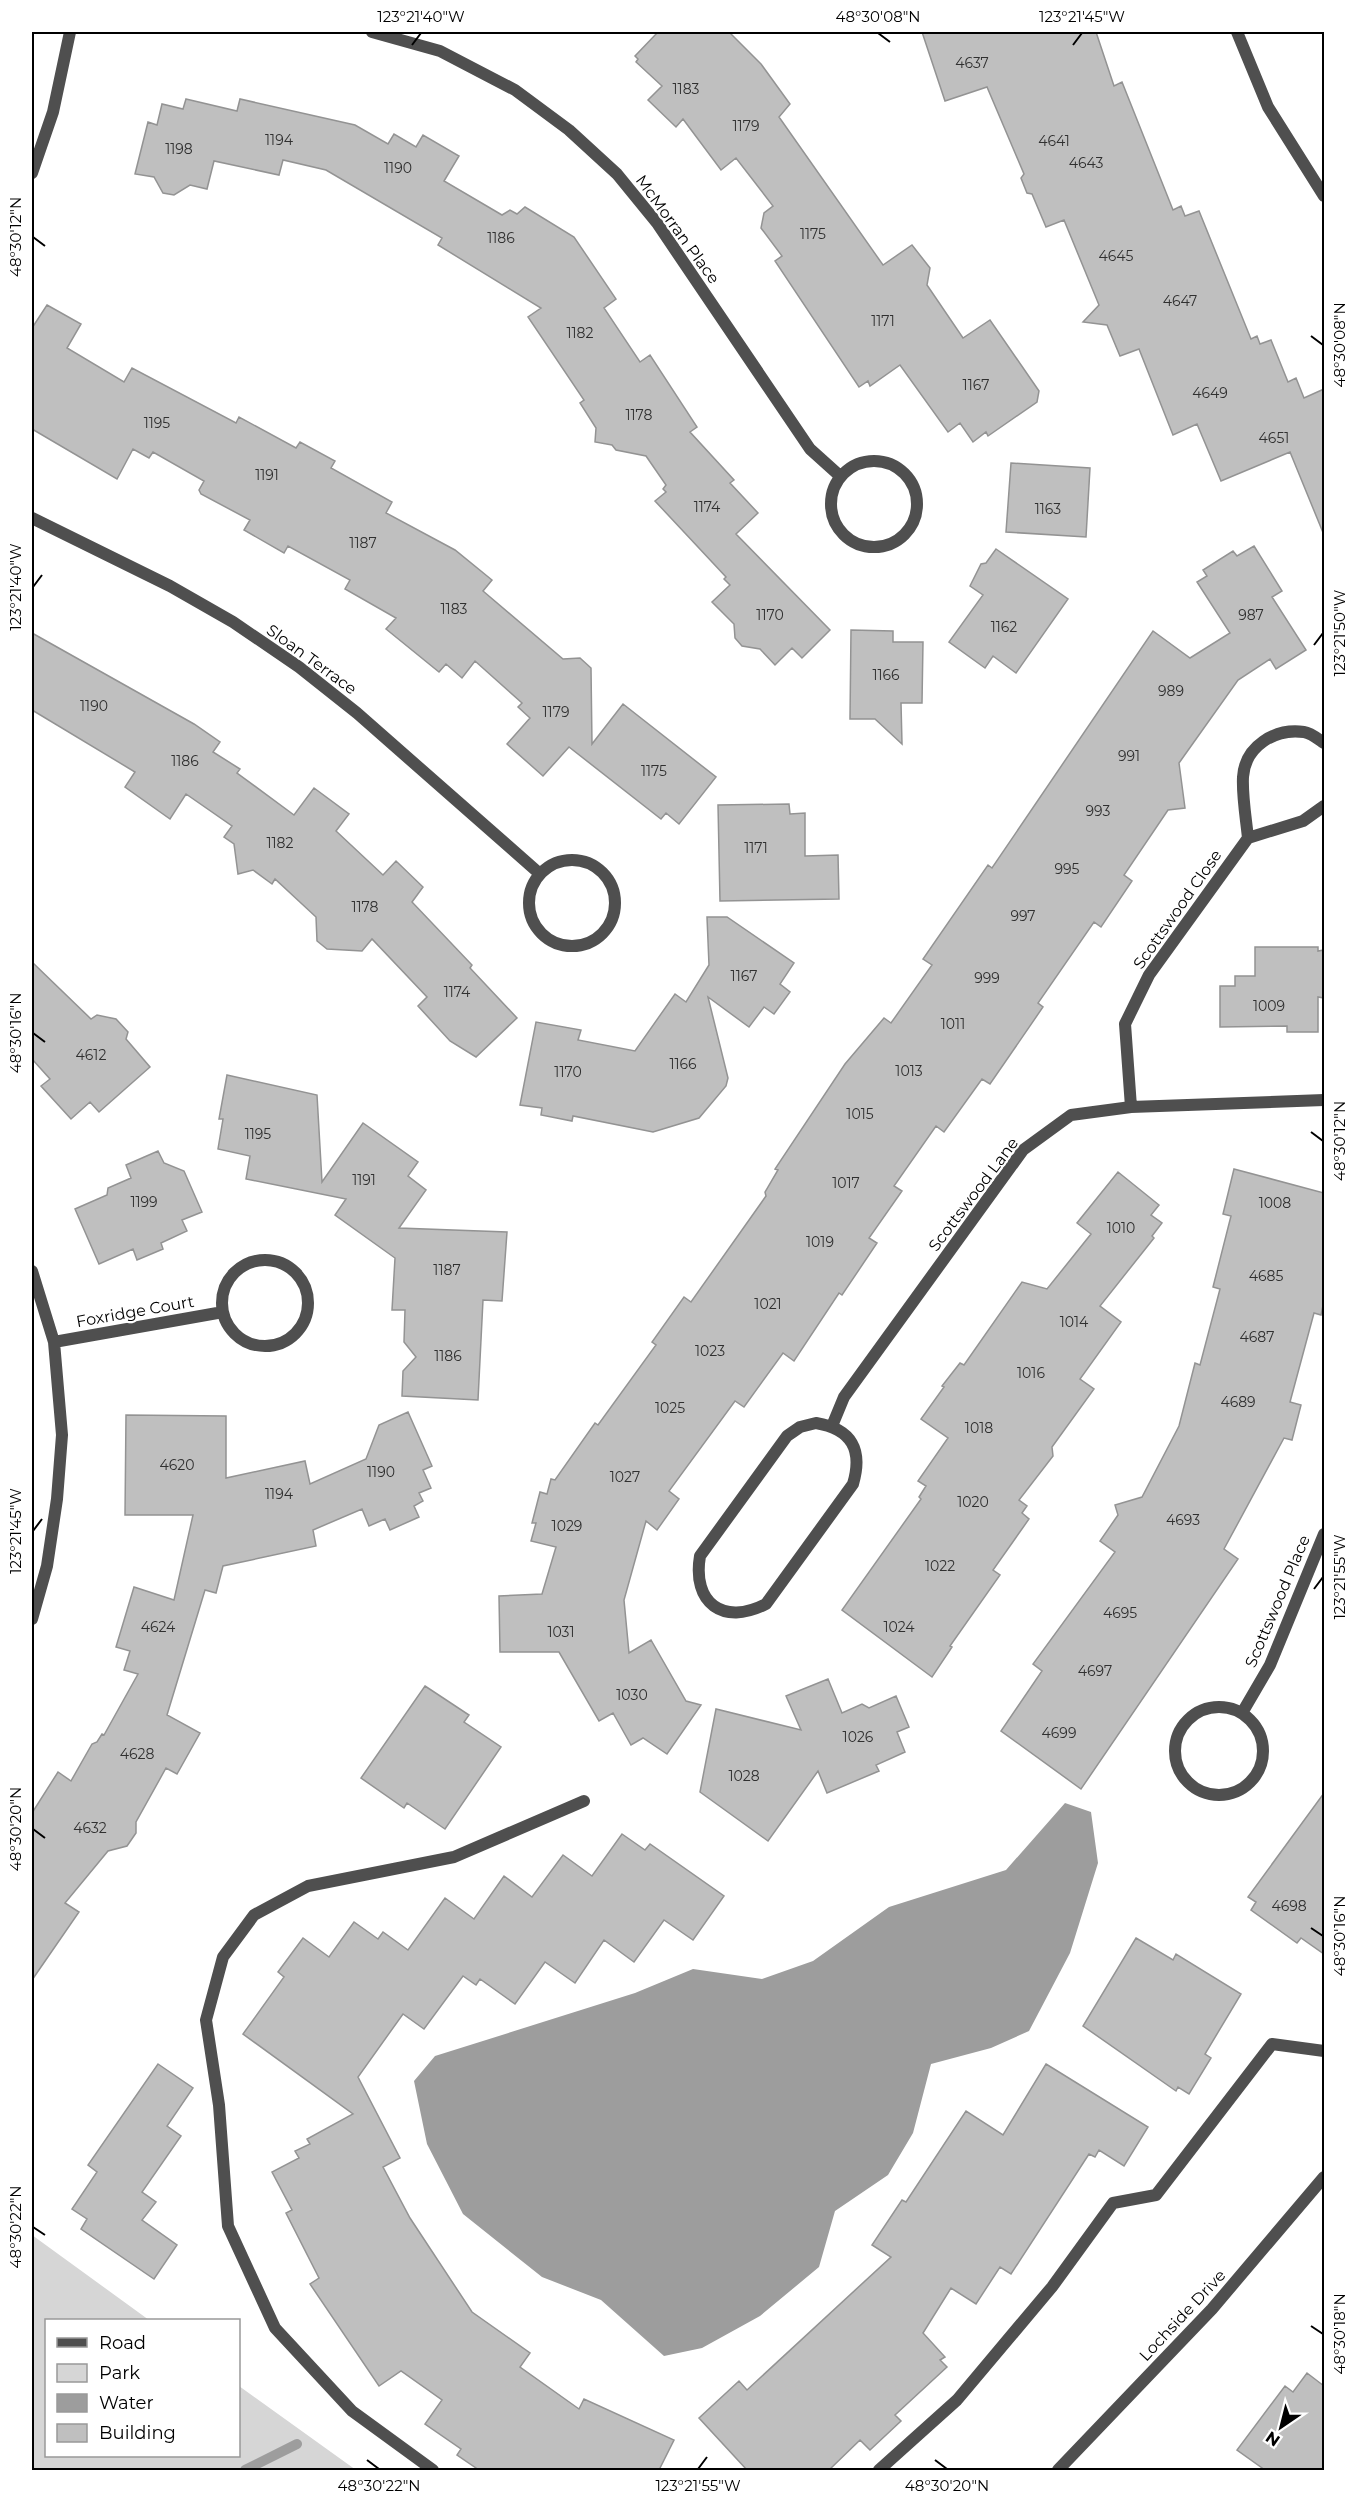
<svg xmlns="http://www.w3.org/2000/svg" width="1356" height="2502" viewBox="0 0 1356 2502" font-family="Montserrat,sans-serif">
<rect width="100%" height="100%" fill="#fff"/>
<!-- green -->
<path fill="#d6d6d6" d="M 32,2235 L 149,2320 L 46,2320 L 46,2456 L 238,2456 L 239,2386 L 356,2470 L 32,2470 Z"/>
<!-- water -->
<path fill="#9d9d9d" d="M 1065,1803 L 1091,1812 L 1098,1863 L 1070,1953 L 1029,2031 L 991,2048 L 931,2064 L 913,2133 L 888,2175 L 835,2211 L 819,2267 L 760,2316 L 702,2348 L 664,2356 L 601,2300 L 542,2277 L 463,2214 L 427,2144 L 414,2081 L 435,2056 L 635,1993 L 693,1969 L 762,1979 L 813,1961 L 889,1907 L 1006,1870 Z"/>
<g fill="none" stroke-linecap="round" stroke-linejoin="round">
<!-- stream -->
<path stroke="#9d9d9d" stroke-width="10" d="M 245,2470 L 297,2444"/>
</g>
<!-- building -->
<path fill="#bfbfbf" stroke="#939393" stroke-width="1.5" d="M 658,32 L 729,32 L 761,64 L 790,104 L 779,117 L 883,265 L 912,245 L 930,268 L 927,285 L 963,338 L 990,320 L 1039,391 L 1037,402 L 988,436 L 986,432 L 973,442 L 960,423 L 948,432 L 900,365 L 870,386 L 868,381 L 859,387 L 775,261 L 782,256 L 761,228 L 764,213 L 773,206 L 736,158 L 721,170 L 683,119 L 676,127 L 648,100 L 662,86 L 636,62 L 638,59 L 635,56 Z
M 922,32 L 1096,32 L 1114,86 L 1122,82 L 1173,210 L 1181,206 L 1185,216 L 1199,211 L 1251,339 L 1257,336 L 1260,344 L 1271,340 L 1288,382 L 1296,378 L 1304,398 L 1324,389 L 1324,535 L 1290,452 L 1221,481 L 1197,424 L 1173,435 L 1139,349 L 1120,356 L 1107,325 L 1083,322 L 1099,305 L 1064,220 L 1046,227 L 1032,194 L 1027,193 L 1021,178 L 1024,174 L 987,87 L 945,101 Z
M 186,99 L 237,111 L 240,99 L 355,125 L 388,144 L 394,134 L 416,147 L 423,135 L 459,156 L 444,181 L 502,215 L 510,210 L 517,214 L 525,207 L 574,237 L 616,299 L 604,308 L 640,362 L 650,355 L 697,427 L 690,432 L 734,480 L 730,483 L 758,513 L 736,534 L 830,630 L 802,658 L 792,648 L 775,665 L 760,649 L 742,646 L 735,638 L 734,624 L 712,602 L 730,585 L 724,579 L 726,577 L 655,501 L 666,492 L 663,489 L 666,485 L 646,456 L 616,450 L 612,445 L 595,442 L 596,428 L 580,403 L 584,400 L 528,317 L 541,308 L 438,245 L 442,238 L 326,170 L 283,160 L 279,175 L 214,161 L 207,189 L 190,185 L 174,195 L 163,193 L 154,177 L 135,174 L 148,122 L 157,125 L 162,104 L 183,109 Z
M 47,305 L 81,324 L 67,348 L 124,382 L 132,368 L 236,423 L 239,417 L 296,448 L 300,442 L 335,461 L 331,468 L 392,502 L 386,513 L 455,550 L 492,580 L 483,591 L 563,659 L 580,658 L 591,668 L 592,744 L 623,704 L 716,777 L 679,824 L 666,813 L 661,819 L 569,747 L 543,776 L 507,744 L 530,718 L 518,707 L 522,703 L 475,661 L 462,678 L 446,664 L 439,672 L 386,629 L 396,618 L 345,589 L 350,580 L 288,546 L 284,553 L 244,530 L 250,520 L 201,494 L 199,490 L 204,481 L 153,452 L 149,458 L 133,449 L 117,479 L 32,429 L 32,328 Z
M 1011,463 L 1090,468 L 1086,537 L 1006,532 Z
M 1254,546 L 1282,591 L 1272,597 L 1306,650 L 1276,669 L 1270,659 L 1238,680 L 1179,763 L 1185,808 L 1168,810 L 1124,875 L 1132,881 L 1101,927 L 1094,922 L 1038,1003 L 1043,1007 L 990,1084 L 982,1079 L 944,1132 L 936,1126 L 894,1186 L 902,1191 L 869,1238 L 877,1243 L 842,1295 L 839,1293 L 794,1361 L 783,1353 L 744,1407 L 735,1401 L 669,1491 L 679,1499 L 657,1530 L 646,1521 L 624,1600 L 629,1653 L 651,1640 L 686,1701 L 701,1705 L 667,1754 L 643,1738 L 631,1745 L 613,1713 L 599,1721 L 559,1652 L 500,1652 L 499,1596 L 542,1594 L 556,1547 L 531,1541 L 536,1523 L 532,1523 L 540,1492 L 547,1494 L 551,1479 L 555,1480 L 595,1423 L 598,1425 L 656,1345 L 652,1342 L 684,1297 L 691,1302 L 766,1196 L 765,1192 L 778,1170 L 775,1169 L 845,1064 L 884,1018 L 891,1023 L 932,965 L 923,959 L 988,865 L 992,868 L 1153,631 L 1190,658 L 1230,633 L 1197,582 L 1207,576 L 1203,570 L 1233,551 L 1237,556 Z
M 996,549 L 1068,599 L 1016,673 L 993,656 L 985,668 L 949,642 L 983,595 L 970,586 L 981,564 L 986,563 Z
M 851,630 L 893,631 L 893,642 L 923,642 L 922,703 L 901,703 L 902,744 L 875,719 L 850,719 Z
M 32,633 L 194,724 L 220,742 L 213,752 L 240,769 L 237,773 L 294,815 L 314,788 L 349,814 L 336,831 L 383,875 L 396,861 L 423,887 L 412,902 L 472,965 L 470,968 L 517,1018 L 476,1057 L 450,1041 L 418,1006 L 427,997 L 372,939 L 362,951 L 327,949 L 317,941 L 316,917 L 275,879 L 272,884 L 253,870 L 238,874 L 234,844 L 224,837 L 232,826 L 186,794 L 170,819 L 125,787 L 135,772 L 32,710 Z
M 789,804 L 790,814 L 805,813 L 805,856 L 838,855 L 839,899 L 720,901 L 718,805 Z
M 707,917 L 727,917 L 794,963 L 780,984 L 790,992 L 774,1014 L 764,1007 L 749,1027 L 708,997 L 728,1078 L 726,1086 L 699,1118 L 653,1132 L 573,1116 L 572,1121 L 541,1115 L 542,1108 L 520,1105 L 536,1022 L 581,1030 L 578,1040 L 635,1051 L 675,994 L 686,1002 L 709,965 Z
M 1255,947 L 1318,947 L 1318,951 L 1324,950 L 1324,998 L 1318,997 L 1318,1032 L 1287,1032 L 1287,1026 L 1220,1027 L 1220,986 L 1235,986 L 1235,976 L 1255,976 Z
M 32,962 L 91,1019 L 97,1015 L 116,1019 L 128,1032 L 126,1039 L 150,1067 L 99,1112 L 90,1102 L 71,1119 L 41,1086 L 50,1079 L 32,1059 Z
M 227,1075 L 317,1095 L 322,1182 L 363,1123 L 418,1162 L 408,1176 L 426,1190 L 399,1228 L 507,1232 L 502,1301 L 483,1300 L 478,1400 L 402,1396 L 403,1371 L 416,1357 L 404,1342 L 405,1310 L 392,1310 L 395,1258 L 335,1215 L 346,1199 L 246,1179 L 250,1156 L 218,1149 L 223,1119 L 219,1119 Z
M 158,1151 L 164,1163 L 184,1171 L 202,1212 L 182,1220 L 187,1231 L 161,1243 L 163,1249 L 137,1260 L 133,1249 L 99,1264 L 75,1209 L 107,1195 L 108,1188 L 131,1178 L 126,1165 Z
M 1234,1169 L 1324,1193 L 1324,1301 L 1321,1315 L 1314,1313 L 1290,1402 L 1301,1405 L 1292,1440 L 1284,1438 L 1224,1549 L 1238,1559 L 1081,1789 L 1001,1731 L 1042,1671 L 1033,1664 L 1115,1552 L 1100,1541 L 1118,1515 L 1115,1505 L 1142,1497 L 1179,1426 L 1195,1363 L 1200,1365 L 1220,1289 L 1213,1287 L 1231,1216 L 1223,1214 Z
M 1118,1172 L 1159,1205 L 1151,1215 L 1162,1223 L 1152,1236 L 1154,1238 L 1100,1306 L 1121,1322 L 1080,1379 L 1094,1389 L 1052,1447 L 1053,1456 L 1019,1500 L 1027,1506 L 1022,1513 L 1029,1519 L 993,1570 L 1000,1575 L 950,1646 L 952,1647 L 932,1677 L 842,1610 L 921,1499 L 919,1497 L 926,1486 L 918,1481 L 948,1438 L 921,1419 L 944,1387 L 942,1386 L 960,1363 L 964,1365 L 1022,1282 L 1047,1289 L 1091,1234 L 1077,1223 Z
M 408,1412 L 432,1466 L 423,1470 L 431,1488 L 419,1493 L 423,1501 L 414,1506 L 419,1517 L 390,1530 L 385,1519 L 369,1526 L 362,1509 L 313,1530 L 316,1546 L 223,1566 L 216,1593 L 205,1590 L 167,1715 L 200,1733 L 177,1774 L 166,1768 L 136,1822 L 136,1833 L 127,1846 L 108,1851 L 65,1903 L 79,1912 L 32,1980 L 32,1813 L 58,1772 L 71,1781 L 92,1744 L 97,1742 L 102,1734 L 104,1735 L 138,1674 L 124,1670 L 130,1651 L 116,1647 L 134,1587 L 174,1600 L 193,1515 L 125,1515 L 126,1415 L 226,1416 L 226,1478 L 305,1461 L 310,1484 L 366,1459 L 379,1425 Z
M 828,1679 L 842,1713 L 862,1704 L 869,1708 L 896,1696 L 909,1727 L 897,1732 L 905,1752 L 876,1765 L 879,1771 L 827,1793 L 818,1771 L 768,1841 L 700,1792 L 716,1709 L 801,1730 L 786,1696 Z
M 425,1686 L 469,1715 L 464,1722 L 501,1747 L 445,1829 L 407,1803 L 404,1808 L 361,1778 Z
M 1324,1793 L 1324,1954 L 1301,1938 L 1297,1943 L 1251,1910 L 1256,1902 L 1248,1897 Z
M 622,1834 L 645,1850 L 650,1844 L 724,1896 L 693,1940 L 664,1920 L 634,1962 L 604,1940 L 575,1983 L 545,1962 L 515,2004 L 480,1979 L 476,1985 L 463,1976 L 424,2029 L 403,2014 L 358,2077 L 400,2158 L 383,2167 L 410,2218 L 472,2312 L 530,2353 L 520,2367 L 579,2409 L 584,2399 L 674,2440 L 659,2470 L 479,2470 L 457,2455 L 461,2449 L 425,2424 L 442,2400 L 401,2371 L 379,2386 L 310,2284 L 319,2278 L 286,2213 L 292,2210 L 272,2172 L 299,2158 L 295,2151 L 310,2144 L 307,2139 L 353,2114 L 243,2034 L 284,1977 L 278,1972 L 303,1938 L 329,1957 L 354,1922 L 378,1939 L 383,1932 L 408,1950 L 445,1898 L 474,1919 L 504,1876 L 532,1897 L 563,1855 L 592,1876 Z
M 1136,1938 L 1173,1960 L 1176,1954 L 1241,1994 L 1205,2054 L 1211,2058 L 1189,2094 L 1178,2087 L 1176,2091 L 1083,2026 Z
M 158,2064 L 193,2088 L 167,2126 L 181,2136 L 142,2192 L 156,2202 L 142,2220 L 177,2245 L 154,2279 L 81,2229 L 87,2219 L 72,2209 L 97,2172 L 88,2165 Z
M 1046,2064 L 1148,2127 L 1124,2166 L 1099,2150 L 1095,2157 L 1089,2154 L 1011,2274 L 1000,2267 L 976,2304 L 951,2288 L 923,2333 L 945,2357 L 940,2360 L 947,2367 L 895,2415 L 901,2421 L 870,2450 L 860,2440 L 829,2470 L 747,2470 L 699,2418 L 739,2381 L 747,2390 L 891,2257 L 872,2245 L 902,2200 L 906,2202 L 966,2111 L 1003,2135 Z
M 1307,2373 L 1324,2386 L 1324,2470 L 1265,2470 L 1237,2450 L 1285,2386 L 1293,2392 Z"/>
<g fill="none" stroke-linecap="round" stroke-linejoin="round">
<!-- lane -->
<path stroke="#4f4f4f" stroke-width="12" d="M 433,2470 L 352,2411 L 275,2328 L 228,2226 L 219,2105 L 206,2020 L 223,1957 L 254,1915 L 308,1886 L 454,1857 L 584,1801
M 879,2470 L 957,2400 L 1052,2287 L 1113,2203 L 1156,2195 L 1272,2044 L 1324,2051"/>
<!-- street -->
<path stroke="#4f4f4f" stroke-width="12" d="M 372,32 L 440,51 L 515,90 L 569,130 L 617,174 L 657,223 L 810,449 L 840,476
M 1237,32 L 1268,107 L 1324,196
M 32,173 L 53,112 L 70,32
M831 504a43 43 0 1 1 86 0a43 43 0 1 1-86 0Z
M 32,518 L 170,586 L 233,622 L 299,667 L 357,713 L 540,874
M 1248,838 C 1246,818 1242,796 1243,777 C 1245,746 1275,728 1304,732 C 1311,733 1318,739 1324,743
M529 903a43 43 0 1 1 86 0a43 43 0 1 1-86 0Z
M 1131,1107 L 1125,1024 L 1149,975 L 1248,838 L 1303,821 L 1324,806
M222 1303a43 43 0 1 1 86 0a43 43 0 1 1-86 0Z
M 32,1271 L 54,1342 L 62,1435 L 57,1499 L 47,1566 L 32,1619
M 54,1342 L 223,1312
M 816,1423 C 852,1429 863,1450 853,1484 L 766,1604 C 723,1626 692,1603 700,1556 L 787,1436 L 800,1427 Z
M 832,1426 L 844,1397 L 1023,1150 L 1071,1115 L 1131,1107 L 1324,1100
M1175 1751a44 44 0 1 1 88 0a44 44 0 1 1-88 0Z
M 1242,1713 L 1270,1665 L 1324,1534
M 1058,2470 L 1212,2309 L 1324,2177"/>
</g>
<!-- ticks -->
<path fill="none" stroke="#000" stroke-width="2" d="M 878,33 L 890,42M 412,45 L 421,33M 1073,45 L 1082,33M 33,237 L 45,246M 1311,336 L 1323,345M 33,587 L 42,575M 1314,645 L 1323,633M 33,1033 L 45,1042M 1311,1132 L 1323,1141M 33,1531 L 42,1519M 1314,1589 L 1323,1577M 33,1829 L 45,1838M 1311,1928 L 1323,1936M 33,2227 L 45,2235M 1311,2326 L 1323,2334M 367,2460 L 379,2469M 935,2460 L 947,2469M 698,2469 L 707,2457"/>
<g text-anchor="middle" stroke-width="4.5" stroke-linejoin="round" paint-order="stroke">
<!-- number labels -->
<g font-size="14" fill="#303030">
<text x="972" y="68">4637</text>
<text x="686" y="94">1183</text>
<text x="746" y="131">1179</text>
<text x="279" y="145">1194</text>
<text x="1054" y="146">4641</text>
<text x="179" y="154">1198</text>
<text x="1086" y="168">4643</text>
<text x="398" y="173">1190</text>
<text x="813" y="239">1175</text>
<text x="501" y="243">1186</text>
<text x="1116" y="261">4645</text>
<text x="1180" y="306">4647</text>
<text x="883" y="326">1171</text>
<text x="580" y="338">1182</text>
<text x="976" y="390">1167</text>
<text x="1210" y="398">4649</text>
<text x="639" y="420">1178</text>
<text x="157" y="428">1195</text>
<text x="1274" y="443">4651</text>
<text x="267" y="480">1191</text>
<text x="707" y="512">1174</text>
<text x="1048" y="514">1163</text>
<text x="363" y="548">1187</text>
<text x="454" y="614">1183</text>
<text x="770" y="620">1170</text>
<text x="1251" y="620">987</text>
<text x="1004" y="632">1162</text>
<text x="886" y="680">1166</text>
<text x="1171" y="696">989</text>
<text x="94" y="711">1190</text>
<text x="556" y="717">1179</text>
<text x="1129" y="761">991</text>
<text x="185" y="766">1186</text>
<text x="654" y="776">1175</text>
<text x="1098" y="816">993</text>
<text x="280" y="848">1182</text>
<text x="756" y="853">1171</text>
<text x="1067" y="874">995</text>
<text x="365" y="912">1178</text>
<text x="1023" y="921">997</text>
<text x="744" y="981">1167</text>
<text x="987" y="983">999</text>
<text x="457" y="997">1174</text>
<text x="1269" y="1011">1009</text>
<text x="953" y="1029">1011</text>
<text x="91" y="1060">4612</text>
<text x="683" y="1069">1166</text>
<text x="909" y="1076">1013</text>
<text x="568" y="1077">1170</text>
<text x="860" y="1119">1015</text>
<text x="258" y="1139">1195</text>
<text x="364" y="1185">1191</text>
<text x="846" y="1188">1017</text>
<text x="144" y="1207">1199</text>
<text x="1275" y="1208">1008</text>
<text x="1121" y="1233">1010</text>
<text x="820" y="1247">1019</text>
<text x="447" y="1275">1187</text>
<text x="1266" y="1281">4685</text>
<text x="768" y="1309">1021</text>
<text x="1074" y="1327">1014</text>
<text x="1257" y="1342">4687</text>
<text x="710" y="1356">1023</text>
<text x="448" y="1361">1186</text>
<text x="1031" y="1378">1016</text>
<text x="1238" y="1407">4689</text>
<text x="670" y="1413">1025</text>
<text x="979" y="1433">1018</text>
<text x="177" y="1470">4620</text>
<text x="381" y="1477">1190</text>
<text x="625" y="1482">1027</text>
<text x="279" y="1499">1194</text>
<text x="973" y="1507">1020</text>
<text x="1183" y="1525">4693</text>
<text x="567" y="1531">1029</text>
<text x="940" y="1571">1022</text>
<text x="1120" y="1618">4695</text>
<text x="158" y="1632">4624</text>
<text x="899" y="1632">1024</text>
<text x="561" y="1637">1031</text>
<text x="1095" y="1676">4697</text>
<text x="632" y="1700">1030</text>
<text x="1059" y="1738">4699</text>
<text x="858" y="1742">1026</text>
<text x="137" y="1759">4628</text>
<text x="744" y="1781">1028</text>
<text x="90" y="1833">4632</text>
<text x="1289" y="1911">4698</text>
</g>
<!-- street labels -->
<g font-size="16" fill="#000" stroke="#fff">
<text transform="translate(678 229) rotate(54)" y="6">McMorran Place</text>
<text transform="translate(312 659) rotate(36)" y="6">Sloan Terrace</text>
<text transform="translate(1177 909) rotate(-55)" y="6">Scottswood Close</text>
<text transform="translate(973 1194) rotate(-53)" y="6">Scottswood Lane</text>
<text transform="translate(135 1311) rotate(-10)" y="6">Foxridge Court</text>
<text transform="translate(1277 1601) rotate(-67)" y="6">Scottswood Place</text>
<text transform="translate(1182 2315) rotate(-47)" y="6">Lochside Drive</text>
</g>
</g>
<!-- border -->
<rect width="1356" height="2502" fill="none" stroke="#ffffff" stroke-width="66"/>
<!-- legend -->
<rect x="45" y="2319" width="195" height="138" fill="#ffffff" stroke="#999999" stroke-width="1.5"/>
<rect x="57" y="2338" width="30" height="9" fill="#4f4f4f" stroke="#999999" stroke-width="1.5"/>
<text x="99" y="2349" font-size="18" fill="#000000">Road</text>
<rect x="57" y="2364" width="30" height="18" fill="#d6d6d6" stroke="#999999" stroke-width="1.5"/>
<text x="99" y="2379" font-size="18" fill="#000000">Park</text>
<rect x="57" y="2394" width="30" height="18" fill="#9d9d9d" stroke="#999999" stroke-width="1.5"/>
<text x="99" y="2409" font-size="18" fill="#000000">Water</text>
<rect x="57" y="2424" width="30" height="18" fill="#bfbfbf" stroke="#999999" stroke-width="1.5"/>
<text x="99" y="2439" font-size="18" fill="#000000">Building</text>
<!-- north arrow -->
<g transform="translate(1281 2427) rotate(215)" stroke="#ffffff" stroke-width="4.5" paint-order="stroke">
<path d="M0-4.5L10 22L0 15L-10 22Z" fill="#000000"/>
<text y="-9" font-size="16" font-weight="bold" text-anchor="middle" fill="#000000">N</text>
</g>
<rect x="33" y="33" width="1290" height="2436" fill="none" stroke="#000" stroke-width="2"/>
<g font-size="15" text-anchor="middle" fill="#000">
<text x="421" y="22">123°21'40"W</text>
<text x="878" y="22">48°30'08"N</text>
<text x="1082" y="22">123°21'45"W</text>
<text transform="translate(16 237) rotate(-90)" y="5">48°30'12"N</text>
<text transform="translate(1340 345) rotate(-90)" y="5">48°30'08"N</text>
<text transform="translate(16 587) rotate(-90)" y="5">123°21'40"W</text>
<text transform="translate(1340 633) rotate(-90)" y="5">123°21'50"W</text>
<text transform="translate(16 1033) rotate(-90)" y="5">48°30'16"N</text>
<text transform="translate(1340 1141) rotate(-90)" y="5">48°30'12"N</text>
<text transform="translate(16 1531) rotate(-90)" y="5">123°21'45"W</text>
<text transform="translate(1340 1577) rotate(-90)" y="5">123°21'55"W</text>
<text transform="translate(16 1829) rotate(-90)" y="5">48°30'20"N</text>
<text transform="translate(1340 1936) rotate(-90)" y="5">48°30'16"N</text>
<text transform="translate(16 2227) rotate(-90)" y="5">48°30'22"N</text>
<text transform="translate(1340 2334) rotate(-90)" y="5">48°30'18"N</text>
<text x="379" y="2491">48°30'22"N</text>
<text x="698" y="2491">123°21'55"W</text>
<text x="947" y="2491">48°30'20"N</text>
</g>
</svg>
